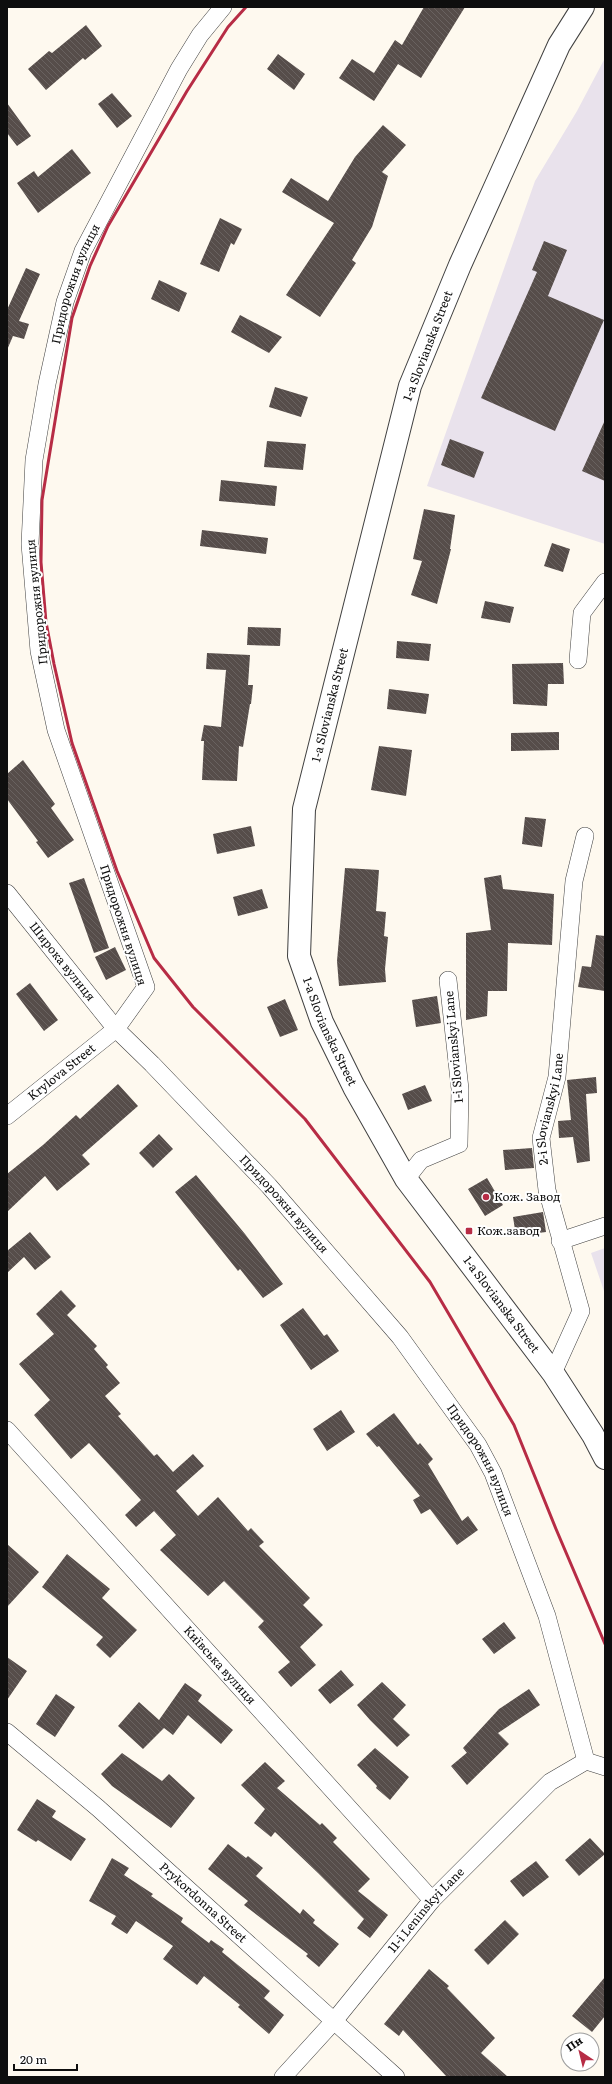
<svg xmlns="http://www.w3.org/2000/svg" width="612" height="2084" viewBox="0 0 612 2084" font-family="Literata,serif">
<defs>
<pattern id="building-back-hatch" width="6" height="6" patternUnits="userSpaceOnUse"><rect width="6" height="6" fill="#564d4a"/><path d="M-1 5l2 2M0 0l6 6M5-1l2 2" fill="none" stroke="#696260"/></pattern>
</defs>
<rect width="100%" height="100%" fill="#fef9ef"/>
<!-- industrial -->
<path fill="#e9e2ec" d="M 605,58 L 605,544 L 427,486 L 535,181 L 577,111 Z
M 605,1248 L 605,1294 L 591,1253 Z"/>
<!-- building -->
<path fill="url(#building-back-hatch)" d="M 424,7 L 465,7 L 421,78 L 398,64 L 374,101 L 339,78 L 352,59 L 374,73 L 395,40 L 402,45 Z
M 86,25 L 102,46 L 85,60 L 83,58 L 46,90 L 28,69 L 49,51 L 52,53 Z
M 278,54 L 305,74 L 294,90 L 267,69 Z
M 112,93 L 132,116 L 117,128 L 98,104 Z
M 7,103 L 31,136 L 17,146 L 7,133 Z
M 383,125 L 406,145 L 382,172 L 388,176 L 372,227 L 352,260 L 356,263 L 320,317 L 286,295 L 334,223 L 282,192 L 291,178 L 328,201 L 355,157 Z
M 72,149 L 91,173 L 38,213 L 17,183 L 34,171 L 38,177 Z
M 220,218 L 242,229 L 234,245 L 231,243 L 219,272 L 200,264 Z
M 544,241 L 567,250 L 548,296 L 604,320 L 555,431 L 481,398 L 537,272 L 532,270 Z
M 26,268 L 40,274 L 19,321 L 29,324 L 24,339 L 13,336 L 7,350 L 7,310 Z
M 159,280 L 187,293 L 179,312 L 151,299 Z
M 240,315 L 282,337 L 269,353 L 231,332 Z
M 275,387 L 308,397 L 301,417 L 269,407 Z
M 605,420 L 605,481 L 582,471 Z
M 450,439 L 484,452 L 474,478 L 441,465 Z
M 267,441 L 306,444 L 303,470 L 264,467 Z
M 221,480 L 277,486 L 275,506 L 219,501 Z
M 424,509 L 455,515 L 450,549 L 451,549 L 437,604 L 411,595 L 422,561 L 413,559 Z
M 202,530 L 268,538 L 266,554 L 200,546 Z
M 552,543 L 570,549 L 563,572 L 544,566 Z
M 485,601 L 514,607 L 510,623 L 481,618 Z
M 248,627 L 281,628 L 280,646 L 247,645 Z
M 397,641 L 431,644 L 429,661 L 396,658 Z
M 207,653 L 250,655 L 248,685 L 253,685 L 251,704 L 250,704 L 243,747 L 239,746 L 237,781 L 202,780 L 204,741 L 201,741 L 204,725 L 221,727 L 226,670 L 206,669 Z
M 563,663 L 564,684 L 548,684 L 547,706 L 513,704 L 512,664 Z
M 389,689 L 429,694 L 426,714 L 387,709 Z
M 559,732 L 559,750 L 511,751 L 511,733 Z
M 379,746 L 412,750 L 406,796 L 371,790 Z
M 23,760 L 55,804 L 51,808 L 74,840 L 48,858 L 36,842 L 38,841 L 7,799 L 7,774 Z
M 525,817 L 546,819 L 542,847 L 522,844 Z
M 251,826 L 255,846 L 217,854 L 213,834 Z
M 345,868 L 379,870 L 376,911 L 386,912 L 384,936 L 388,937 L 385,969 L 386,982 L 339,986 L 337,961 Z
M 501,875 L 503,889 L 554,894 L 552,945 L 508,943 L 507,991 L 488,991 L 487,1016 L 466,1020 L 466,933 L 491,930 L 484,878 Z
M 84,878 L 109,948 L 94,953 L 69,883 Z
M 262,889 L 268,908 L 238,916 L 233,897 Z
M 596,935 L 605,936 L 605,991 L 578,987 L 582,966 L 591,967 Z
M 115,947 L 126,970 L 106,980 L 95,957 Z
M 30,983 L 58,1020 L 44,1031 L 16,994 Z
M 437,996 L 441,1023 L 416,1027 L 412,1000 Z
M 285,999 L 298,1030 L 280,1037 L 267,1007 Z
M 596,1077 L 597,1093 L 586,1094 L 590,1161 L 577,1163 L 573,1137 L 559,1138 L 558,1121 L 571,1120 L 567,1080 Z
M 118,1084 L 138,1106 L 82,1155 L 90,1164 L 57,1191 L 45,1176 L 7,1212 L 7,1174 L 43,1145 L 76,1115 L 80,1119 Z
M 425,1085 L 432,1101 L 408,1110 L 402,1094 Z
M 159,1134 L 173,1149 L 153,1168 L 139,1153 Z
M 532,1148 L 534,1168 L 505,1170 L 503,1150 Z
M 196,1175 L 245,1234 L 283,1284 L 263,1298 L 240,1269 L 238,1271 L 175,1192 Z
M 487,1178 L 503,1205 L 485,1216 L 468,1189 Z
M 543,1212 L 546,1232 L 516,1236 L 513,1217 Z
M 30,1232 L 51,1257 L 35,1270 L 24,1257 L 7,1273 L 7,1251 Z
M 61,1290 L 76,1306 L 67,1315 L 97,1346 L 94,1349 L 108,1365 L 106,1367 L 120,1383 L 105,1396 L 121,1414 L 118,1416 L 154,1456 L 157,1454 L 173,1472 L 193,1454 L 204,1466 L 176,1491 L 198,1516 L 218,1497 L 248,1531 L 251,1528 L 264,1542 L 259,1546 L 310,1598 L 303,1605 L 323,1625 L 300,1647 L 316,1665 L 291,1687 L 278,1672 L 290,1662 L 258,1627 L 264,1621 L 224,1581 L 208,1596 L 160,1550 L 176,1535 L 154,1511 L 136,1527 L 125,1515 L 141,1500 L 89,1443 L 71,1459 L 34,1415 L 50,1400 L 19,1364 L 54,1334 L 36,1314 Z
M 303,1308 L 324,1336 L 327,1334 L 339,1351 L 311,1370 L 280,1325 Z
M 341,1410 L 355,1432 L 327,1451 L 313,1429 Z
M 394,1413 L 418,1445 L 420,1443 L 433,1459 L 428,1464 L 462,1521 L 468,1516 L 478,1530 L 457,1545 L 430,1509 L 421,1514 L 413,1500 L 420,1496 L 379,1446 L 377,1447 L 366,1434 Z
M 7,1544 L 39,1572 L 7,1607 Z
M 67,1554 L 110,1589 L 102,1598 L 137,1630 L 110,1658 L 96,1645 L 103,1637 L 42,1587 Z
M 504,1622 L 516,1638 L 494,1654 L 482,1639 Z
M 7,1657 L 27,1671 L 7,1700 Z
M 341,1670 L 354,1685 L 330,1704 L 318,1690 Z
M 382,1682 L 406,1705 L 393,1719 L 410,1735 L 397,1747 L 370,1720 L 357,1705 Z
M 185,1683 L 202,1695 L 198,1701 L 233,1730 L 221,1744 L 188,1715 L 173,1735 L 164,1728 L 143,1749 L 118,1726 L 139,1702 L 159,1720 Z
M 529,1689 L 540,1705 L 498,1733 L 509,1744 L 467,1785 L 451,1766 L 469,1751 L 467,1753 L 463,1748 L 499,1709 Z
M 56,1694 L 75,1707 L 55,1737 L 36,1724 Z
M 375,1748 L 409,1777 L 390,1800 L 376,1788 L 377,1786 L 357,1765 Z
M 122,1753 L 162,1781 L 169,1774 L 195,1798 L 171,1828 L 112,1786 L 101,1774 Z
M 265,1762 L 285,1781 L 277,1788 L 320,1825 L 322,1823 L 337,1838 L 333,1842 L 370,1879 L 358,1891 L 388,1915 L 370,1938 L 357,1928 L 364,1919 L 318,1873 L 275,1832 L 271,1837 L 254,1823 L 265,1809 L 241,1785 Z
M 37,1799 L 56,1811 L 52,1817 L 86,1839 L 71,1861 L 38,1840 L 36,1842 L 17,1830 Z
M 590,1838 L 605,1854 L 579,1876 L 565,1860 Z
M 228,1844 L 246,1858 L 248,1856 L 263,1868 L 256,1876 L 300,1914 L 303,1909 L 315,1920 L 313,1923 L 339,1944 L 319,1967 L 306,1956 L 308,1954 L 244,1905 L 248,1901 L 208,1869 Z
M 112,1858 L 129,1868 L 124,1875 L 153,1894 L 151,1896 L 183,1918 L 181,1922 L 209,1943 L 211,1940 L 224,1949 L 222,1952 L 270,1991 L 264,1998 L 284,2015 L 269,2034 L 238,2007 L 240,2005 L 204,1976 L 197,1985 L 163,1959 L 173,1946 L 136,1921 L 127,1934 L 111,1924 L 116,1916 L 89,1901 Z
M 536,1861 L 549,1877 L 523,1897 L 510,1881 Z
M 505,1920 L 519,1934 L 488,1965 L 474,1950 Z
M 429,1969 L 449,1986 L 447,1988 L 495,2038 L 481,2053 L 508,2077 L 447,2077 L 403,2030 L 399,2036 L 384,2024 Z
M 605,1977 L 605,2016 L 592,2032 L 572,2016 Z"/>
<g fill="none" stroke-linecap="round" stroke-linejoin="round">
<defs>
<g id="minor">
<path d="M 578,660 L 582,613 L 605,582"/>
<path id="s1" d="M 7,893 L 116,1029 L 152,1064 L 269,1186 L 400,1337 L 478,1445 L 493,1473 L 547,1616 L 586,1761 L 605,1767"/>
<path id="s2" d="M 7,1116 L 116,1029 L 146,987 L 56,730 L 39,651 L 30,544 L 34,460 L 47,384 L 65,302 L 83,251 L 179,69 L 200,35 L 223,7"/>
<path d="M 406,1179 L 421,1160 L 459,1144 L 460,1089 L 448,980"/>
<path d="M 560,1241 L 605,1226"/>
<path id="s3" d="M 553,1373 L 581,1311 L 547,1190 L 541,1138 L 557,1077 L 574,881 L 585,836"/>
<path id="s4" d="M 7,1430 L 432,1900"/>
<path id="s5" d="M 7,1732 L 98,1808 L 396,2077"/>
<path id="s6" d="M 283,2077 L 334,2021 L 432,1900 L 550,1782 L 586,1761"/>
</g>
<g id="tertiary">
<path id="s7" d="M 583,7 L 559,45 L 460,265 L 410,386 L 304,809 L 299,956 L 322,1022 L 354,1087 L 406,1179 L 553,1373 L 593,1435 L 605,1458"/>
</g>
</defs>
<!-- minor casing -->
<use href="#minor" stroke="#414141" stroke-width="18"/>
<!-- tertiary casing -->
<use href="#tertiary" stroke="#414141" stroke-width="24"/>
<!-- minor -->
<use href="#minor" stroke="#fff" stroke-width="17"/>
<!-- tertiary -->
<use href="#tertiary" stroke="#fff" stroke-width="22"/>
<!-- rail -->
<path stroke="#b72c45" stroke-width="3" d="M 246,7 L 228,27 L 187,91 L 108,226 L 90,266 L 72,318 L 42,500 L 41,562 L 46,622 L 54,664 L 72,743 L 117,871 L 154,958 L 193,1007 L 305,1119 L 430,1282 L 514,1425 L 556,1529 L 605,1644"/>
</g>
<!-- markers -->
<g fill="#b72c45" stroke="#fff" stroke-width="1.5">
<circle cx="486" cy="1197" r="4"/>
<rect x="465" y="1227" width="8" height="8" rx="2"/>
</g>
<g text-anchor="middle" stroke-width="4" stroke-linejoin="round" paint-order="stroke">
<!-- street labels -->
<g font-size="12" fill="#0e0e0e" stroke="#fff">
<text dy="4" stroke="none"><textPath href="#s2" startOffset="917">Придорожня вулиця</textPath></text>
<text transform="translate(428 346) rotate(-69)" y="4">1-a Slovianska Street</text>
<text transform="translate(37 602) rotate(-96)" y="4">Придорожня вулиця</text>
<text transform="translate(330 705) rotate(-76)" y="4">1-a Slovianska Street</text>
<text transform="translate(123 925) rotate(72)" y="4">Придорожня вулиця</text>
<text dy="4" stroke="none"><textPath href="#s1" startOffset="88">Широка вулиця</textPath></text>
<text dy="4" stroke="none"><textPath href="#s7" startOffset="1082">1-a Slovianska Street</textPath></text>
<text transform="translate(454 1047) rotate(-95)" y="4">1-i Slovianskyi Lane</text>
<text dy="4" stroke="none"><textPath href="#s2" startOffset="70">Krylova Street</textPath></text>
<text dy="4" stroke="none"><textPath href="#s3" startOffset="276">2-i Slovianskyi Lane</textPath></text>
<text dy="4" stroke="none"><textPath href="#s1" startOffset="417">Придорожня вулиця</textPath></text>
<text dy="4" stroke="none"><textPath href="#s7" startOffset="1406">1-a Slovianska Street</textPath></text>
<text dy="4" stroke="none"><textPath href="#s1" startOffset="741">Придорожня вулиця</textPath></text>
<text dy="4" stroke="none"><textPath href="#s4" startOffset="317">Київська вулиця</textPath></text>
<text dy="4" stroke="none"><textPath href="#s5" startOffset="260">Prykordonna Street</textPath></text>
<text dy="4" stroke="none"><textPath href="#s6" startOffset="220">11-i Leninskyi Lane</textPath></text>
</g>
<!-- poi labels -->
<g font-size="12" fill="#0e0e0e" stroke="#fff" text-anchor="start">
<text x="494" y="1201">Кож. Завод</text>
<text x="477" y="1235">Кож.завод</text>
</g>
</g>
<!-- border -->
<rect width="612" height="2084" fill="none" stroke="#0e0e0e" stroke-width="16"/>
<!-- north arrow -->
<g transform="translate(580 2052) rotate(325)"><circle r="19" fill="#ffffff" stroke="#9f9f9f"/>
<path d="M0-3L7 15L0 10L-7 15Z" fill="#b72c45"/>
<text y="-6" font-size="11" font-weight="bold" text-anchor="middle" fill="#0e0e0e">Пн</text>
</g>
<!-- scale -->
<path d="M14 2064v6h63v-6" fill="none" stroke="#0e0e0e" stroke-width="2"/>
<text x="20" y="2064" font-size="12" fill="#0e0e0e" stroke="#ffffff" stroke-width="3" paint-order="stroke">20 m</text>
</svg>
